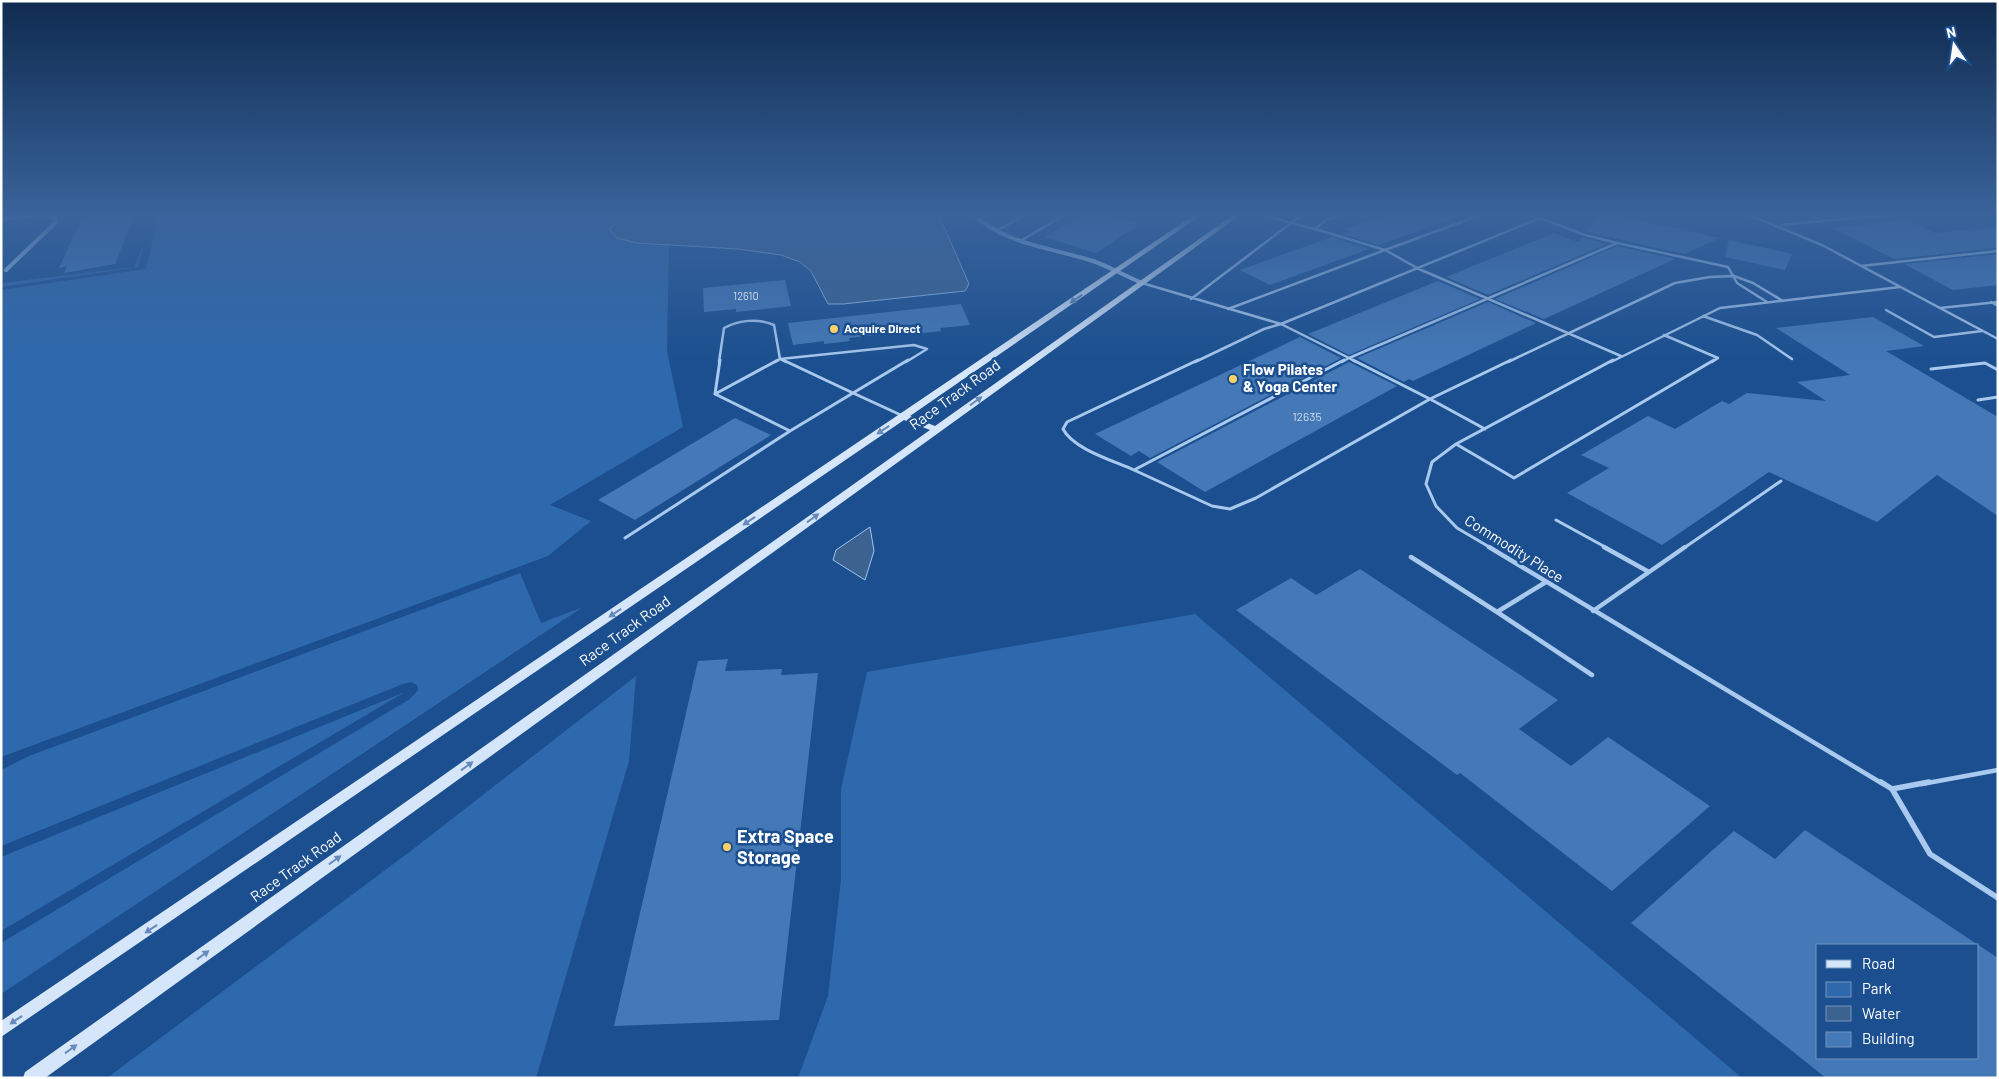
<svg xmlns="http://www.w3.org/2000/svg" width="1999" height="1079" viewBox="0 0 1999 1079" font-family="Barlow,sans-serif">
<rect width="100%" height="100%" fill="#1b4f8f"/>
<!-- green -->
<path fill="#2e69ad" d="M 159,213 L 627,213 L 612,224 L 624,240 L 669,245 L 667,351 L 683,427 L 550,505 L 591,521 L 548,556 L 1,757 L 1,290 L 146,269 Z
M 143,246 L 138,267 L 1,287 L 1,283 L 134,267 Z
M 520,573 L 541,623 L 583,607 L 1,994 L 1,943 L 410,699 L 418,690 L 417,685 L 411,682 L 403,684 L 1,846 L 1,770 L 29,756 Z
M 1195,614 L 1742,1078 L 798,1078 L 828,996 L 841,879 L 841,789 L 867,672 Z
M 636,676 L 629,761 L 536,1078 L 107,1078 L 412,850 Z
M 405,692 L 1,931 L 1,857 Z"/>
<!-- water -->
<path fill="#3c6290" stroke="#9cc4f0" d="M 627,213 L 938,213 L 969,284 L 965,291 L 843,304 L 828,304 L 811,271 L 800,262 L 781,255 L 738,249 L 637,243 L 617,238 L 609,229 Z
M 870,527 L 874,551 L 865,580 L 833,560 L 836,550 Z"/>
<!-- building -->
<path fill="#4478b7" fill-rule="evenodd" d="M 90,213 L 135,213 L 115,264 L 64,273 L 67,266 L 59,268 L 81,220 Z
M 1086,213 L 1098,213 L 1140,224 L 1096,253 L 1045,237 Z
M 1390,213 L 1462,213 L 1462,215 L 1379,245 L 1342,234 L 1350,231 L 1345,229 Z
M 1601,213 L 1606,213 L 1720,238 L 1684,254 L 1586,232 Z
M 1908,220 L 1935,233 L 1998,227 L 1998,248 L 1894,259 L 1833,228 Z
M 1554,233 L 1578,242 L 1582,237 L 1607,244 L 1488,295 L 1446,277 Z
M 1332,237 L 1369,249 L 1270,285 L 1240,270 Z
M 1729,240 L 1792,254 L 1785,270 L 1725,257 Z
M 1617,246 L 1675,259 L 1544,319 L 1495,299 Z
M 1998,254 L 1998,285 L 1953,290 L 1904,264 Z
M 785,280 L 791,306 L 736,312 L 736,309 L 704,312 L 703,288 Z
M 1438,281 L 1480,299 L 1349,355 L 1308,334 Z
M 1488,302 L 1536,323 L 1413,381 L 1409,379 L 1404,382 L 1357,358 Z
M 961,304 L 970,325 L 940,328 L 941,331 L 916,334 L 915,331 L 849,338 L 850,341 L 824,344 L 824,341 L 793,345 L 788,323 Z
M 1873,317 L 1924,346 L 1886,351 L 1998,417 L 1998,516 L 1937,475 L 1877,522 L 1769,472 L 1662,545 L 1567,493 L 1609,468 L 1581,455 L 1648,416 L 1675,429 L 1722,401 L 1729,404 L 1747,393 L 1826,401 L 1797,382 L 1850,375 L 1776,328 Z
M 1300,337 L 1341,358 L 1150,458 L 1139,451 L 1131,456 L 1095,434 Z
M 1349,362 L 1397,386 L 1205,492 L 1157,462 Z
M 735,418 L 771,435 L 635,520 L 598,500 Z
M 1360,569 L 1558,700 L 1519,729 L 1571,766 L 1608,737 L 1710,806 L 1612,891 L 1460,773 L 1457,775 L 1236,610 L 1291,578 L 1316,595 Z
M 728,659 L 725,671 L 782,669 L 781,675 L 818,673 L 779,1020 L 614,1026 L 698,661 Z
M 1805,830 L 1998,958 L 1998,1078 L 1826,1078 L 1631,923 L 1734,831 L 1775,859 ZM 1818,945 L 1978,945 L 1978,1058 L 1818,1058 Z"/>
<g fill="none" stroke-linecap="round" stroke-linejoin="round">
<!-- service-far3 -->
<path stroke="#a9c9ee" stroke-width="2.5" d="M 1258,213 L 1291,223 L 1304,213
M 1346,213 L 1326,220 L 1315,229 L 1385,250
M 1486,213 L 1385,250 L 1419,269 L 1621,356
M 1521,213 L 1540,218 L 1549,213
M 1744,213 L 1822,245 L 1998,339
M 1807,213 L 1823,221
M 1781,225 L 1892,214
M 996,231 L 1028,213
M 1022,240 L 1068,213
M 1617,243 L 1728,267 L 1737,283 L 1767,302
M 1861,266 L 1998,251
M 1142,283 L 1281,324
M 1191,299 L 1291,223 L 1315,229
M 1991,302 L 1998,306
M 1940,308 L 1998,302
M 1228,309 L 1385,250
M 1886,310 L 1934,337 L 1982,331
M 1703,316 L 1757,335 L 1792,359
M 1281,324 L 1349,358
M 1281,324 L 1540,218 L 1585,235 L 1617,243 L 1349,358
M 1664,335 L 1718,358 L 1712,362
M 1349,358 L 1356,362
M 780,359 L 786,362
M 780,359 L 914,345 L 927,349 L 906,362
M 719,362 L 724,328 C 739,320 758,318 774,325 L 780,359
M 775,362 L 780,359
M 1195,362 L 1264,329 L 1281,324
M 1342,362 L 1349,358
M 1508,362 L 1675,283 L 1710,277 L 1734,276 L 1753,283 L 1783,301
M 1611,362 L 1720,308 L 1900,287"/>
<!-- service-far2 -->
<path stroke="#a9c9ee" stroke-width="3" d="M 783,360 L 853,393
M 1931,369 L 1985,363 L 1998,370
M 853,393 L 903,416
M 853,393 L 908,360
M 715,394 L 790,431 L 853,393
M 715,394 L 720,360
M 715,394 L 778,360
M 1978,400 L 1998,397
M 1485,429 L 1430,399 L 1511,360
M 1456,444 L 1514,478 L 1714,360
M 1134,470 L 1212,506 L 1230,509 L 1256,498 L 1430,399 L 1353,360
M 1134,470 C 1114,461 1073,449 1063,429 L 1067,422 L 1198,360
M 1134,470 L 1344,360
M 1556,520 L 1607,548
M 625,538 L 790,431
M 1491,548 L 1457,528 L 1436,506 L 1426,484 L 1432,462 L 1456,444 L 1613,360
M 1684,548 L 1781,481"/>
<!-- service-far1 -->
<path stroke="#a9c9ee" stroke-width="4.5" d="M 1489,547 L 1883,784
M 1604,547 L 1649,572
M 1411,557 L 1497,612 L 1546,582
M 1593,611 L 1685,547
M 1497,612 L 1592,675
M 1922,784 L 1998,770"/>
<!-- service -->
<path stroke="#a9c9ee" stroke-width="5.5" d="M 1881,782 L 1892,789 L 1929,782
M 1892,789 L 1930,854 L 1998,898"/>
<!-- minor -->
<path stroke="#a9c9ee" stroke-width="4" d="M 972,213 C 1003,244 1053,248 1093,261 C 1110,267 1125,276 1142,283
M 1,219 L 41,214 L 55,218 L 55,223 L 6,270"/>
<!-- secondary -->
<path fill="#d6e6fa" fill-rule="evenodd" d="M 1197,213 L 1204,213 L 910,416 L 935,426 L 1236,213 L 1243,213 L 45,1078 L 23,1078 L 25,1072 L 930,430 L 904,420 L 1,1037 L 1,1021 Z"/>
</g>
<!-- one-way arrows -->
<defs><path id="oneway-solid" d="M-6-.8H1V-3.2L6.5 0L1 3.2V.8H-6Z" transform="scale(1.25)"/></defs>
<g fill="#668bba">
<use href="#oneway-solid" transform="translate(1076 299) rotate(146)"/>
<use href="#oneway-solid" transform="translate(976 401) rotate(-36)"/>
<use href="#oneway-solid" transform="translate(883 430) rotate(146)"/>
<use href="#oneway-solid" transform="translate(813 518) rotate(-36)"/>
<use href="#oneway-solid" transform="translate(749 521) rotate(146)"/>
<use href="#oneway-solid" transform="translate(615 613) rotate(146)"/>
<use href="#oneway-solid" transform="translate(467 766) rotate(-36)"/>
<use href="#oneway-solid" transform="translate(335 860) rotate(-36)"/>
<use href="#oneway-solid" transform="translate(151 929) rotate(146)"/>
<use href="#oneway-solid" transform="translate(203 955) rotate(-36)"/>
<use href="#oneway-solid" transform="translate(16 1020) rotate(146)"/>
<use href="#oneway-solid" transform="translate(71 1049) rotate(-36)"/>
</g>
<!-- sky -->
<linearGradient id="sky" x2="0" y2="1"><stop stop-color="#0f2b4f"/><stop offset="0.59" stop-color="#39639b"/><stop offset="1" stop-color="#39639b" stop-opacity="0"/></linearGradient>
<rect width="1999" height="364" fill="url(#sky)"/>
<!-- markers -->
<g fill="#ffd166" stroke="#1b4f8f" stroke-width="2">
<circle cx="834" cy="329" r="5"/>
<circle cx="1233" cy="379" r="5"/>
<circle cx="727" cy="847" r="5"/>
</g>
<g text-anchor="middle" stroke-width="5" stroke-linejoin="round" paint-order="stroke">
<!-- far-number labels -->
<g font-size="11" fill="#d0dded">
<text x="746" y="300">12610</text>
</g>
<!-- far-poi labels -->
<g font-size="12" font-weight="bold" fill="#fff" stroke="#1b4f8f" text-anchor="start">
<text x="844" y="333">Acquire Direct</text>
</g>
<!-- number labels -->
<g font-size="12" fill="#d0dded">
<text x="1307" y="421">12635</text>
</g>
<!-- poi labels -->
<g font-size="15" font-weight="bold" fill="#fff" stroke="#1b4f8f" text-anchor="start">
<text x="1243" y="375">Flow Pilates<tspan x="1243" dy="17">&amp; Yoga Center</tspan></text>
</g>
<!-- street labels -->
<g font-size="15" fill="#fff" stroke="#1b4f8f">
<text transform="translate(955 395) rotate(-36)" y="5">Race Track Road</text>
<text transform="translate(1514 549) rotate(32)" y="5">Commodity Place</text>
<text transform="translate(625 631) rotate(-36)" y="5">Race Track Road</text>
<text transform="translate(296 867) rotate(-36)" y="5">Race Track Road</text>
</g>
<!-- near-poi labels -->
<g font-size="18" font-weight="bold" fill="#fff" stroke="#1b4f8f" text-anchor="start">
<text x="737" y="843">Extra Space<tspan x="737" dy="21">Storage</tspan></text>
</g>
</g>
<!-- border -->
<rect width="1999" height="1079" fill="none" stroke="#ffffff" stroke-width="5"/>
<!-- legend -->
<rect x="1816" y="944" width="162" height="115" fill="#1b4f8f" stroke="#7695bc"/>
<rect x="1826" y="960" width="25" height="8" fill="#d6e6fa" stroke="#7695bc"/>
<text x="1862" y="969" font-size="15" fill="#ffffff">Road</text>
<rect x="1826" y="982" width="25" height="15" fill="#2e69ad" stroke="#7695bc"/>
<text x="1862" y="994" font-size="15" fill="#ffffff">Park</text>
<rect x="1826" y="1006" width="25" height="15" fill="#3c6290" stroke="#7695bc"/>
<text x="1862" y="1019" font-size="15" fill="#ffffff">Water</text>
<rect x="1826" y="1032" width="25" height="15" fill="#4478b7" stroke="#7695bc"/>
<text x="1862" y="1044" font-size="15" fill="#ffffff">Building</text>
<!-- north arrow -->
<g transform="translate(1954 45) rotate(347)" stroke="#1b4f8f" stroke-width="4" paint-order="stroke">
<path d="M0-4L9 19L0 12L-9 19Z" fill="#ffffff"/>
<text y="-8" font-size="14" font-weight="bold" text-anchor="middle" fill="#ffffff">N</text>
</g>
</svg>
